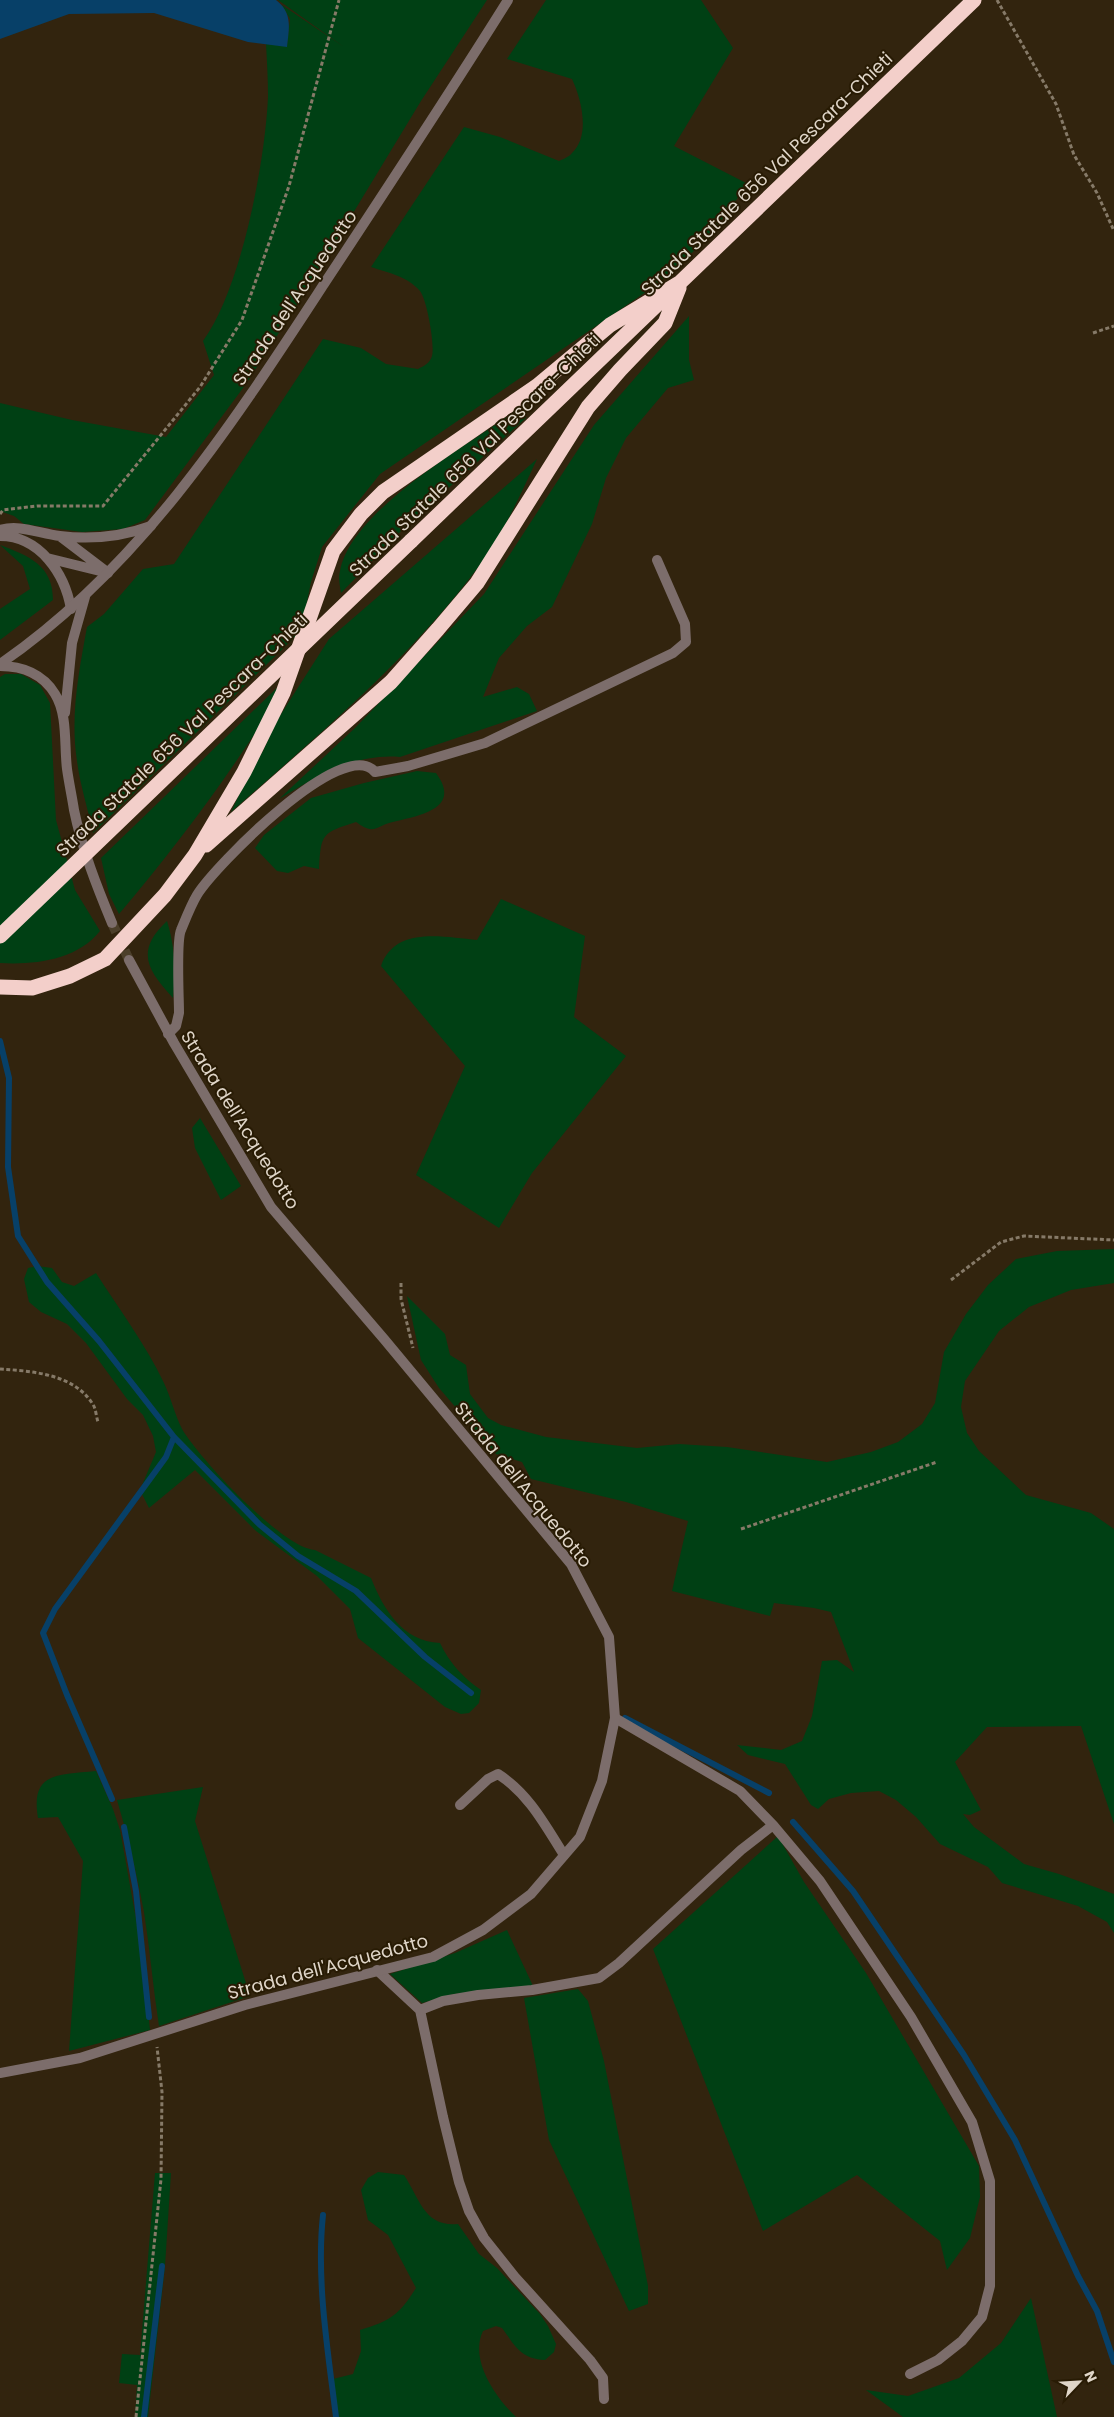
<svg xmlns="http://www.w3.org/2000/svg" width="1114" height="2417" viewBox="0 0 1114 2417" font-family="Poppins,sans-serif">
<rect width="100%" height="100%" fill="#32240e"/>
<!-- green -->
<path fill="#004014" d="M 278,0 L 487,0 L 421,101 L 307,289 L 246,384 L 145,520 L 123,529 L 82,532 L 24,524 L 14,516 L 0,511 L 0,403 L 72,420 L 166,437 L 214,375 L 203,341 C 241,289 265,163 268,97 C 268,80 267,62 266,44 L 287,46 L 290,19 L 282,5 L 344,47 Z
M 546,0 L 701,0 L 733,48 L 674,146 L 748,184 L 708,238 L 659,283 L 380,474 L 322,547 L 311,582 L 301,631 L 93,833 C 88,809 80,785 77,761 C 70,716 79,671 87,627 L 104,614 L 143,569 L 174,564 L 323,339 L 361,348 L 386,364 L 418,369 C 424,366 430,363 432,356 C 435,345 427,300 420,291 C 407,276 389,273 371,267 L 464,127 L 500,137 L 559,161 C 563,159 569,157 572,153 C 591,135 581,98 572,79 L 507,59 Z
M 689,316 L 689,360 L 694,380 L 668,388 L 626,438 L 606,478 L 592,524 L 552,607 L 527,626 L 499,658 L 483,697 L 517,687 L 529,694 L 537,711 L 400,757 C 355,753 316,777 279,799 L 355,728 L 484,594 L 594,425 Z
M 517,410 L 524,411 L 526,418 L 401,531 L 341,593 C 340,586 338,578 340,571 C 351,510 468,445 517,410 Z
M 537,459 C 520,496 503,534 479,566 C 409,660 318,735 231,812 L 247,778 L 263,751 L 276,722 L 329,639 Z
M 0,545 C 29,556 53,565 53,600 L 0,640 L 0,609 L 30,589 L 23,566 Z
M 5,674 L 21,674 L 40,685 L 50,703 L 56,820 L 75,890 L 100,931 C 77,960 35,965 0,963 L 0,677 Z
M 283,682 C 276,705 257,730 243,751 C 205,808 163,862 119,914 L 109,894 L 101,858 Z
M 417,771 L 436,773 C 464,811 414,816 389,823 C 384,824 379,828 374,829 C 367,830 362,826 356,822 C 322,833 321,833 319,869 L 304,866 L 288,873 L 277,871 L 255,848 L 264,835 L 311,798 L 364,783 Z
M 501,899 L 585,936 L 574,1017 L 626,1056 L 532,1173 L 499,1228 L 416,1175 L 465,1066 L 381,966 C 395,926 443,937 477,940 Z
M 167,921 C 175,947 176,971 173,998 C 147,970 135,951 167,921 Z
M 200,1118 L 241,1186 L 221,1200 L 195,1148 L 192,1128 Z
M 1114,1249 L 1114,1283 L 1071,1290 L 1029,1307 L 999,1331 L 965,1381 L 961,1407 L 967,1433 L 979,1451 L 1026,1495 L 1091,1513 L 1114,1529 L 1114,1824 L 1081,1726 L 987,1727 L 955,1762 L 981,1810 L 970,1815 L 963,1814 L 974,1827 L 1024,1864 L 1059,1874 L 1114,1894 L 1114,1933 L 1107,1922 L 1078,1906 L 1002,1883 L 988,1867 L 940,1844 L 916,1817 L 896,1800 L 879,1791 L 851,1793 L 829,1799 L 818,1809 L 811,1805 L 785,1764 L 748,1755 L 737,1745 L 781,1750 L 802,1741 L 812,1716 L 822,1661 L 837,1660 L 854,1672 L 831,1612 L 814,1608 L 774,1603 L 770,1616 L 672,1591 L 688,1521 L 626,1502 L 531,1479 L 522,1462 L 496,1454 L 439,1388 L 421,1360 L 407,1296 L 445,1334 L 450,1355 L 466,1365 L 470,1394 L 488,1418 L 501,1425 L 546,1437 L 637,1448 L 679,1444 L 727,1447 L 827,1462 L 871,1452 L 898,1442 L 922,1424 L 935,1403 L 944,1352 L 966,1314 L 988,1285 L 1016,1259 L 1057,1251 Z
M 37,1266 L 52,1268 L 62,1282 L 74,1286 L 96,1273 C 119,1309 146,1345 164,1383 C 171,1398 175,1415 182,1429 C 199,1458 282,1548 315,1550 L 371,1578 C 384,1610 402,1641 440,1643 C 449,1662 463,1678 481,1690 L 479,1703 L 469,1713 L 461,1714 L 445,1707 L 358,1638 L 350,1609 L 317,1576 L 256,1531 L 195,1470 L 149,1508 L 140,1490 L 156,1452 L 153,1436 L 143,1415 L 127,1399 L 86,1343 L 67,1324 L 41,1312 L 29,1302 L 24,1279 L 28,1268 Z
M 96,1771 L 113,1809 L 120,1830 L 141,1947 L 150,2030 L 69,2051 L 83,1861 L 58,1817 L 38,1818 C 30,1771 59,1775 96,1771 Z
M 203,1787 L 195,1821 L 250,1996 L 159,2026 C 153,1988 150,1950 144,1912 C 137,1874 128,1837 117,1800 Z
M 778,1836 L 804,1882 L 866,1973 L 979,2166 L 980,2197 L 970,2238 L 947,2270 L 940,2241 L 857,2175 L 763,2231 L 653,1949 Z
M 507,1930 L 533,1986 L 454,1994 L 422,2003 L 390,1974 L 455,1953 Z
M 578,1989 L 588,2001 L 604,2061 L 648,2286 L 648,2304 L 629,2311 L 549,2140 L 524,1998 Z
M 378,2172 L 404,2175 C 420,2199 424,2227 458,2224 L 479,2254 L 497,2268 L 540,2314 L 548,2326 L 556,2344 L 554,2352 L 545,2360 C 520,2358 516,2347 502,2328 L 496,2326 L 483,2331 C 469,2360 496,2398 516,2417 L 338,2417 L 333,2379 L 353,2374 L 361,2351 L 360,2330 C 390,2321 399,2315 416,2288 L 388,2235 L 368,2220 L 361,2190 L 368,2178 Z
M 155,2173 L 171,2173 L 165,2266 L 148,2417 L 135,2417 L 137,2385 L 119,2383 L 122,2354 L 140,2355 Z
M 1031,2298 L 1057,2417 L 903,2417 L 866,2390 L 908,2396 L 959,2378 L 1001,2343 Z"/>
<!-- water -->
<path fill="#074068" d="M 0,0 L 276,0 C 293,13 289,28 287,47 L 248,42 L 154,13 L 69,14 L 0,39 Z"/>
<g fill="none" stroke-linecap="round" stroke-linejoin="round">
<!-- stream -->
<path stroke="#074068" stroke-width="6" d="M 0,1041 L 9,1078 L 8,1167 L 18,1236 L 47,1282 L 99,1341 L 174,1437 L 260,1525 L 298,1556 L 356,1591 L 425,1657 L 471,1693
M 625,1718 L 769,1793
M 112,1799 L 67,1695 L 43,1633 L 55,1609 L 166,1457 L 174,1437
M 793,1822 L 853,1891 L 964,2055 L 1015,2140 L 1078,2276 L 1097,2311 L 1114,2362
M 124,1827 L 136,1891 L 149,2017
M 323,2215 C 316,2280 328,2352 336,2417
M 144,2417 L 162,2266"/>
<!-- street-tunnel -->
<path stroke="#4c3f2a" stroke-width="10" stroke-dasharray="10 5" stroke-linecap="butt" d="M 112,923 L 129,960"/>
<!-- path -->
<path stroke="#867a68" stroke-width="3" stroke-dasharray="4 2.5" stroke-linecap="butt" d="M 997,0 L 1056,104 L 1074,155 L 1097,193 L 1114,231
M 1093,333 L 1114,326
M 0,514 L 3,510 L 37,506 L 103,506 L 200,387 L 242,320 L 289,186 L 339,0
M 951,1280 L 1001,1242 L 1024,1236 L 1114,1240
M 401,1283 L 401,1299 L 413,1348
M 0,1369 C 32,1371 73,1374 92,1403 C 96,1408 96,1416 98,1422
M 741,1529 L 937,1462
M 136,2417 L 161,2179 L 162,2092 L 157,2047"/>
<!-- lane -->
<path stroke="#7c6d6b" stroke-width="10" d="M 0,530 C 20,524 40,534 60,536 C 93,540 121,537 151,526
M 0,536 C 40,536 65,574 71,609
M 61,537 L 107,572
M 47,558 L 108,573
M 168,1034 L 176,1026 L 179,1013 C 179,997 176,941 181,930 C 186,918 191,905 197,895 C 214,867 344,734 375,772 L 408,766 L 485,743 L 673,653 L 686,642 L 685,624 L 657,560
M 615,1718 L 740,1791 L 773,1825 L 820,1881 L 911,2017 L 972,2122 L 990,2181 L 990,2286 L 982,2317 L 962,2341 L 938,2360 L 910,2374
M 460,1805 L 488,1779 L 498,1774 C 529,1794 545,1825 564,1855
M 377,1970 L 420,2010 L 443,2117 L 459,2182 L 469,2211 L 484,2238 L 515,2277 L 590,2360 L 603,2378 L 604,2399
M 420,2010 L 443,2001 L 478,1995 L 532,1990 L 599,1978 L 619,1963 L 741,1850 L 773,1825"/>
<!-- street -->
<path stroke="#7c6d6b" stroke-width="10" d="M 0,664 C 140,568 233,423 324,284 C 386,190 448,96 508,0
M 0,666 C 22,666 43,674 55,694 C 68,715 64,745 67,769 C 69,783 72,797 74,810 C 82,849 97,887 112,923
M 65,713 L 72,643 L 85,597
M 0,2073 L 80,2058 L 245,2005 L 433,1957 L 483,1930 L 531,1894 L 580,1837 L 602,1781 L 615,1718 L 609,1637 L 571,1564 L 384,1339 L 271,1207 L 174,1043 L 129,960"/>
<!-- highway -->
<path stroke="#f3cfca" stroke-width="15" d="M 411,541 L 974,0
M 206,845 L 391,682 L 438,629 L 477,583 L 588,407 L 620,370 L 665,323 L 679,288
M 0,987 L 32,988 L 70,976 L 105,959 L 165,895 L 195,855 L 244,772 L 283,693 L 333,551 L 361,514 L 383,492 L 537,386 L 610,325 L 681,282"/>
<!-- highway-bridge -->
<path stroke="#f3cfca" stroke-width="15" d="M 0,936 L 411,541"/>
</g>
<g text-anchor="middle" stroke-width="4" stroke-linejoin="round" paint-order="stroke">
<!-- street labels -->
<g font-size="18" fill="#dfd5c8" stroke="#281b04">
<text transform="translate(767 174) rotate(-44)" y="6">Strada Statale 656 Val Pescara-Chieti</text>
<text transform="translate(295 298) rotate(-56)" y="6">Strada dell'Acquedotto</text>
<text transform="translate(475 455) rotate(-44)" y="6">Strada Statale 656 Val Pescara-Chieti</text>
<text transform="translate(182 735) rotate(-44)" y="6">Strada Statale 656 Val Pescara-Chieti</text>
<text transform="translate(240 1120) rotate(58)" y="6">Strada dell'Acquedotto</text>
<text transform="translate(523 1485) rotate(51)" y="6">Strada dell'Acquedotto</text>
<text transform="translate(328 1967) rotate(-15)" y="6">Strada dell'Acquedotto</text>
</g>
</g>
<!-- north arrow -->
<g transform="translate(1079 2382) rotate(65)" stroke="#281b04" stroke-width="4" paint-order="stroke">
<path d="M0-4L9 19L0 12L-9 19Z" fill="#dfd5c8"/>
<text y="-8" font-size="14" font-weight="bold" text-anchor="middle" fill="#dfd5c8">N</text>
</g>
</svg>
